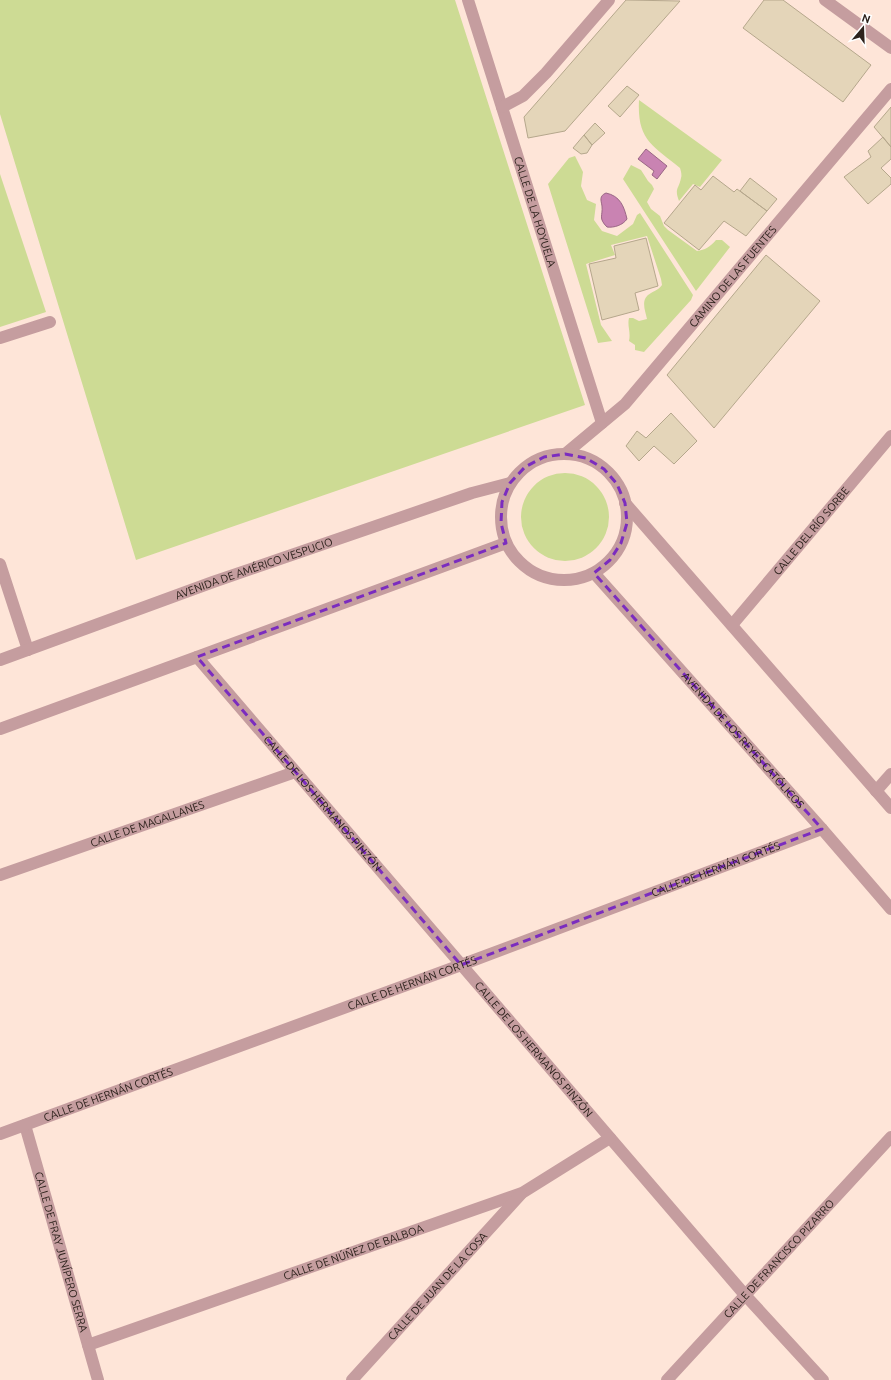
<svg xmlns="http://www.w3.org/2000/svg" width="891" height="1380" viewBox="0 0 891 1380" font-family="Ubuntu,sans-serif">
<rect width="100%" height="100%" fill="#fee5d8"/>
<!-- green -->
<path fill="#cddb94" d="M 0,0 L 455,0 L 585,405 L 136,560 L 0,114 Z
M 639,100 L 722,160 L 700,187 L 693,184 L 679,201 C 674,188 679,189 681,178 C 682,175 681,171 680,168 C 652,145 637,140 639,100 Z
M 575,156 L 583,172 L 581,186 L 587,200 L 596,204 L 594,220 L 602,231 L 617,236 L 633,224 L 637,215 L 640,213 L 693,295 L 691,300 L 644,352 L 635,350 L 635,345 L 629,341 C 631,332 627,326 629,318 L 633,318 L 639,321 L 647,319 C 645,310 640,299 651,293 C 656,290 658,290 662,285 L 661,279 L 647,236 L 611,245 L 615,255 L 586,264 L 601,325 L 612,341 L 598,343 L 548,184 L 569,158 Z
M 631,165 L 641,170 L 648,181 L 652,185 L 654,189 L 647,202 L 651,209 L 660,216 L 664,226 L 668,230 L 697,251 C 705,250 710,247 716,240 L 722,240 L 730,247 L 696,291 L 623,179 Z
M 0,174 L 46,312 L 0,327 Z
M521 517a44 44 0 1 1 88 0a44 44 0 1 1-88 0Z"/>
<!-- water -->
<path fill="#c983b2" stroke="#9a6685" d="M 646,149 L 667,166 L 657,179 L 652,175 L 654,171 L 638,159 Z
M 606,193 C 620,196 624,206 627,219 C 623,225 614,228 607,227 C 598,218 603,216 602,206 C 601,200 599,196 606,193 Z"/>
<!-- building -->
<path fill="#e4d5b9" stroke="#b5a78c" d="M 626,0 L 680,1 L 565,131 L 528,138 L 524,117 Z
M 764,0 L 783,0 L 871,65 L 843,102 L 743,28 Z
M 627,86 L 639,95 L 620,117 L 608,106 Z
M 891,107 L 891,147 L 874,127 Z
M 595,123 L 605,133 L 592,145 L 584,135 Z
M 584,135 L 592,145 L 587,153 L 581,154 L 573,148 Z
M 883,137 L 891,147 L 891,159 L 881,168 L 891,178 L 891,184 L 868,204 L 844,177 L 871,157 L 868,151 Z
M 713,176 L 734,192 L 737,189 L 767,211 L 746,236 L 724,221 L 699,250 L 664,223 L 695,185 L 701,190 Z
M 750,178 L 777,199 L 767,211 L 740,191 Z
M 646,238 L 658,286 L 635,293 L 639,310 L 602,320 L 589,264 L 616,258 L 614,246 Z
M 766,255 L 820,301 L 714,428 L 667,375 Z
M 671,413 L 697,441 L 674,464 L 654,446 L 639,461 L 626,446 L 637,431 L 646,438 Z"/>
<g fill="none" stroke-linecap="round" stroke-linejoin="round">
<!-- street -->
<g stroke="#c59d9f" stroke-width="12">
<path id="s1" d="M 468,0 L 602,423"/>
<path d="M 825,0 L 891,48"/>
<path d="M 502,107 L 523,96 L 546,73 L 609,0"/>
<path d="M 0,338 L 50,322"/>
<path id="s2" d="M 565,454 L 625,404 L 891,89"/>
<circle cx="564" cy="517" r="63"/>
<path d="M 625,503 L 891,808"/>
<path d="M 0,564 L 28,650"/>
<path id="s3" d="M 594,573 L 822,829 L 891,909"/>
<path id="s4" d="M 732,625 L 891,436"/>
<path id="s5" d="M 197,657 L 745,1295 L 823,1380"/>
<path id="s6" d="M 0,660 L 213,582 L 472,493 L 510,483"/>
<path d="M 0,729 L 197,657 L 506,543"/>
<path d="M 876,791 L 891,774"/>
<path id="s7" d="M 0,875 L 295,772"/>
<path id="s8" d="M 25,1125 L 98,1380"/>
<path id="s9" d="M 0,1134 L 461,965 L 822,829"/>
<path id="s10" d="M 88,1345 L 522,1193 L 610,1138"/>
<path id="s11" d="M 352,1380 L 521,1194"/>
<path id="s12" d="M 667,1380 L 891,1137"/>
</g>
</g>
<!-- marked area -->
<path fill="none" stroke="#7b2cbf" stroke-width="3" stroke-dasharray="8 5" stroke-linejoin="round" d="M 565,454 L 586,458 L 604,469 L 617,484 L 625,503 L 627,523 L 621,543 L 610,560 L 594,573 L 822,829 L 461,965 L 197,657 L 506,543 L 501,523 L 502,502 L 510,483 L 525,467 L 544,457 Z"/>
<g text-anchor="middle" stroke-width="4" stroke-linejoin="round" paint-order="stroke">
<!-- street labels -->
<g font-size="11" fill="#2d221c" stroke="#fff">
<text dy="4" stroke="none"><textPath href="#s1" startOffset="222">CALLE DE LA HOYUELA</textPath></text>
<text dy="4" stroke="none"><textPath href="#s2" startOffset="245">CAMINO DE LAS FUENTES</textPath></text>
<text dy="4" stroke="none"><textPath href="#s4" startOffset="123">CALLE DEL RÍO SORBE</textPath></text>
<text dy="4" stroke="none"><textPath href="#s6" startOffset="270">AVENIDA DE AMÉRICO VESPUCIO</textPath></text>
<text dy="4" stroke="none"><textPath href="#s3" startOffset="224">AVENIDA DE LOS REYES CATÓLICOS</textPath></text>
<text dy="4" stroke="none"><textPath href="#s5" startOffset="193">CALLE DE LOS HERMANOS PINZÓN</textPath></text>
<text dy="4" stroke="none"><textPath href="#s7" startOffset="156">CALLE DE MAGALLANES</textPath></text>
<text dy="4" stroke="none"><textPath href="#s9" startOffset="763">CALLE DE HERNÁN CORTÉS</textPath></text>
<text dy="4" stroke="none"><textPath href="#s9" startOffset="439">CALLE DE HERNÁN CORTÉS</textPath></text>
<text dy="4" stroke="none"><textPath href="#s5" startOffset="517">CALLE DE LOS HERMANOS PINZÓN</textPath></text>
<text dy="4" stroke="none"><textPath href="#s9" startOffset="115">CALLE DE HERNÁN CORTÉS</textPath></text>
<text dy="4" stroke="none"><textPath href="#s8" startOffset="132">CALLE DE FRAY JUNÍPERO SERRA</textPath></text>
<text dy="4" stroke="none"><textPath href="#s10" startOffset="281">CALLE DE NÚÑEZ DE BALBOA</textPath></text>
<text dy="4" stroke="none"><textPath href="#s12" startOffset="165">CALLE DE FRANCISCO PIZARRO</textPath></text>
<text dy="4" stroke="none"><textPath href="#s11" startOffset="127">CALLE DE JUAN DE LA COSA</textPath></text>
</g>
</g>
<!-- north arrow -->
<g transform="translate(863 28) rotate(19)" stroke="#ffffff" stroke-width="3" paint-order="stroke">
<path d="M0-3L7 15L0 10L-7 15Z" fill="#2d221c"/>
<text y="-6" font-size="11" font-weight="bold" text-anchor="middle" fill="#2d221c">N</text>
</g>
</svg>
